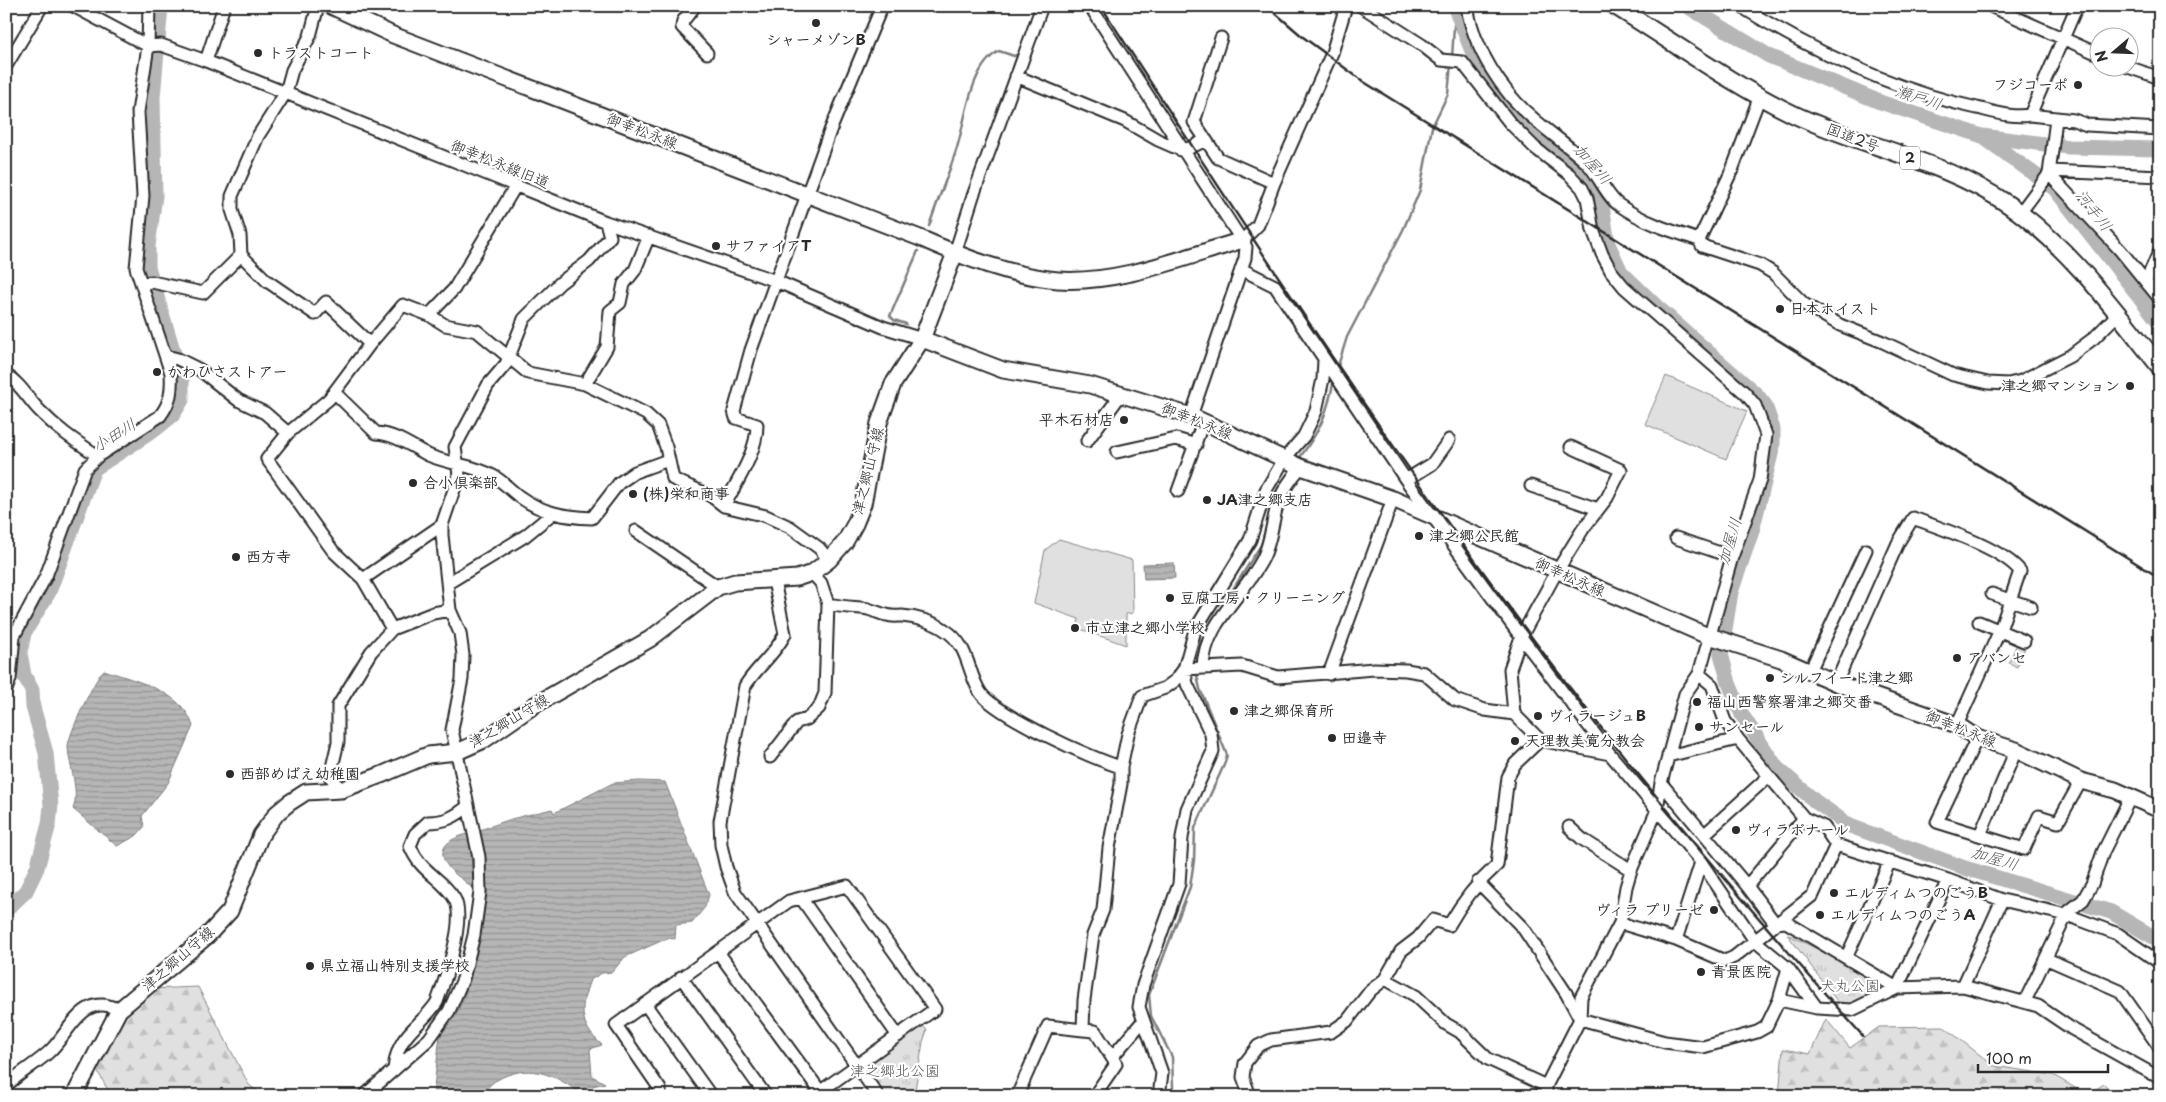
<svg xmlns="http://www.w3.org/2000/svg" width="2166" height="1102" font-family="'Playpen Sans','Klee One',sans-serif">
<defs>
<pattern id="forest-firs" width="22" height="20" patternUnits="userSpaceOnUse" patternTransform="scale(1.25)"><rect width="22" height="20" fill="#e0e0e0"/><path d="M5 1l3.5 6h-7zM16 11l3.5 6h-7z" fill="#c0c0c0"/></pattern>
<pattern id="park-tufts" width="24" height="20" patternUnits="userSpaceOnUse" patternTransform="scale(1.25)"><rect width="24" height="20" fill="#e0e0e0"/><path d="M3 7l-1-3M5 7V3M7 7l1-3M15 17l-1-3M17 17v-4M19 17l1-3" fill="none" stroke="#c0c0c0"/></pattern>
<pattern id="water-rules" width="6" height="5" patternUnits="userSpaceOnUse" patternTransform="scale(1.25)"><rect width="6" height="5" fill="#b6b6b6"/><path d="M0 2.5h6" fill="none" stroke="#949494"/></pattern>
</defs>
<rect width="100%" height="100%" fill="#fff"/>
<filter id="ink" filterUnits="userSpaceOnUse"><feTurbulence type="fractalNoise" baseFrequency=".02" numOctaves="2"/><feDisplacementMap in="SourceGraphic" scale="10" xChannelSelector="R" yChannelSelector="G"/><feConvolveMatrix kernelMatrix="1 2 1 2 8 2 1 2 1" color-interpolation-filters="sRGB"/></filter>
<g filter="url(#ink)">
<path fill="url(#forest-firs)" stroke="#868686" d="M198,987l51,98 15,11h-153l-14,-26 18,-49 35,-32z
M1826,1019l24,29 29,-21 64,-1 51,40 59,9 34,20 17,-11 9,8 -3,4h-331l4,-47 27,5z"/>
<path fill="url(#park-tufts)" stroke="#868686" d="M2018,641l8,4 -9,22 -8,-4z
M1787,934l99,49v6l-29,16h-17z
M922,1025l5,5 -4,12 -9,54h-29l-18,-25 2,-10z"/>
<path fill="#e0e0e0" stroke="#868686" d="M1666,376l81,35 -21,48 -81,-35z
M1059,539l73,21 1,53 -7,1v31l-49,-17 2,-9 -45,-16 11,-53z"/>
<path fill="url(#water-rules)" stroke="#7e7e7e" d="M1174,563l1,15 -31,1 -1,-15z
M104,670c31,11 78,20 89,56l-25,57 -26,33 2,11 -8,9 -19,10 -44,-37c7,-19 -4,-42 -5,-62 -1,-10 28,-71 36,-77z
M639,781l26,1 44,113 -4,12 -13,16 -16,2 -1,14 -7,-1 -43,19 -13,15 -10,1 -12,7c-10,27 -12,44 12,65l-12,4 2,27 13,7 -29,7c-25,-17 -49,-27 -79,-10 -7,3 -13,14 -21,16 -13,3 -30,0 -43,0l7,-61 15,-18 10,-22 17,-75 4,-29 -1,-31 -5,-30 31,-11 41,-10 2,4 59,-30z
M469,833l5,55c-7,-2 -9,-8 -15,-11 -10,-7 -23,-22 -12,-33 5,-6 15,-8 22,-11z"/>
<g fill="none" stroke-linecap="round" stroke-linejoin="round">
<path stroke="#7e7e7e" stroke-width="2.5" d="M1452,58l3,-47
M929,226c8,-24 18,-48 26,-72 11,-30 13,-86 44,-103l15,5 7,-3
M906,324l-12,-4 -4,-4 28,-65
M1337,369l10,-32 56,-107 17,-40 12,-63 16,-33 3,-30
M1298,460c23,-31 28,-43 36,-80
M1216,616l45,-71 7,-25
M1196,665c-1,-16 7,-29 16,-43
M1170,1096l3,-9 -1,-30 -21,-41 -2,-21 41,-108 4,-27 1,-32 29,-63 3,-10 -27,-66 -4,-18"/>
<path stroke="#b6b6b6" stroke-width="15" d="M1454,6l18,45 28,43 20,23 70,66 11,16 7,45 13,28 36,35 100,88 8,10 8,24v17l-21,85 -21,61 -10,62 8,29 13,32 35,53 39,34 34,24 115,42 146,44 49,29
M1687,6l82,50 111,46 102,34 86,11 92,2
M1983,137l72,52 105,134
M6,910l20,-19 11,-23 12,-44 2,-18 -5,-53 -13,-46 -1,-17 -8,-15 -4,-22 4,-20 25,-41 45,-123 62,-40 17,-14 9,-15v-20l-34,-113v-21l7,-50 -2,-99 8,-91"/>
<defs>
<path id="minor" d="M73,6l75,40 13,-1 45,16 400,161 170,59 107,46 39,12
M318,6l-8,30 -18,34 -6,22 -28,44 -26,60v14l8,25 1,20 26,26 48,33 11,-12 44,42
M695,6l-12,15 -1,6 25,26
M1090,6l156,241 -1,11 -54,158
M1361,6l61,39 19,15 21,2 48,61 25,25 34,26 13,14 5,10 6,32 9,24 9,17 13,16 121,106 10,12 11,30 -6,45 -28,77 -33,117 -14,20 -24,89 -4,27 -26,60 -5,17 -6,36 -39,74 -1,22 -34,67v10
M1467,6c6,41 35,87 67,113 17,15 36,28 53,44 11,11 20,34 32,42 24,17 52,26 80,35l3,6 58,19 13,8 31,31 36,21 43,17 70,33 35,8 20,1 13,-3 49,-25 24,-18 24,-24
M1740,6c74,46 152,84 237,102 17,4 35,10 53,7
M1990,6l108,48
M2077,6l-47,109 44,5 13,5 73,4
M1221,38l-27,84 24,36 56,25
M206,61l18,-55
M6,66l36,-60
M2128,67l32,11
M1016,76l109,45 33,19 25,11 23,-11
M2050,171l110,5
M2049,174l71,76 40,49
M2020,213l29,-39 7,-55
M1243,240l15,-15 16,-42 58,-130 14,-47
M1699,240l33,-70 28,-74
M955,253l18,-57 69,-190
M1241,269l34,17 131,194 115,157 89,117 91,108 54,79 33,27 29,40
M2146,281l14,-31
M142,283l10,-1 51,11 38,-38
M429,315l25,-26 61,-102
M166,356l12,3 22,11 38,30 27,13 23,20
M6,375c15,9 22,24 34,36 18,19 37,31 58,45
M585,384l22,-37 3,-36 10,-8 4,-19 11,-14 14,-34
M334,392l42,41c19,1 35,13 52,22 20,9 46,10 65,21 10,5 18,15 27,21 22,16 45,20 72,21l27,-35 16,-11 33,-12
M1087,441l35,-48
M1117,452l59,-13 20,6
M1406,480l26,-16 17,-24
M1531,486l67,23
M1178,491l25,-69
M724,506c12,-23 33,-53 33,-81l-21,-7 -2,-7 17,-61 79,-219 52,-125
M442,525l-79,54 -30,-28 -66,-92 21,-26 41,-34 41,-55 33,-39 26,10 16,10 32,6 51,42 57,11 61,30 12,11 8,22 7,32 38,17 13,10 42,10 24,11 29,21 10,12
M636,531l82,56
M1676,538l56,19
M812,573l9,10 7,21c14,3 20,3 33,4 9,0 18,6 26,7 5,2 10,1 15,1 14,1 32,6 43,14 24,15 22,41 35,62 14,22 114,68 141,75
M774,581l11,53c-9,19 -29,34 -40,52l-25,135 1,24 5,22 9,25 143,204
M448,583l77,-47 27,-22
M1992,594l39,13
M1979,622l45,19
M392,629l41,-16 17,-3
M1203,668c1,-45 41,-72 60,-110 8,-16 9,-35 14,-52 4,-13 15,-29 24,-39
M1184,669l58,-3 36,11 96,-8 32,1 18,3 31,27 30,10 29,4 26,26 -25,24 -7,13 -11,88c-20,18 -35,37 -48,60l-16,-5 -15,18 -17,13 -16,28 -15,12 -23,30 -16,11 -60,8 -13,6 -13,17 -2,14 7,19
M1810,671l56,-121
M1329,674l64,-175
M1699,674l13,11 13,36 13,18 66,79 20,9 12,18 112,35 54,20 65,15 51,19 42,29
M1836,683l62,-140 15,-25c29,11 89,30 107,53l-20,59 -43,95
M6,690l4,-11 4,-43 32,-60 39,-107 13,-13 62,-40c11,-14 12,-26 11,-43l-35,-105 7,-72 -5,-84 10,-66 1,-40
M1514,714l-4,-45 11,-32 36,-66 26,-42 24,-31 14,-28 -50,-23
M1977,738l-40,84 87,27 15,-33 19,6 23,-41
M1540,740l70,14
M1668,756l70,-17
M770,757l27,-35 10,-3 12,-11 6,-15 3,-89
M1661,783l86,103 28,37 11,-1 111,66 51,-108
M341,790l-11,-14 8,-34v-36l33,-54 21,-23 -29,-50
M1569,827l13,12 49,31
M1705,834l64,-58
M1980,835l36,-85
M1478,882l45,46 43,65 14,26 85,23 38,5 54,-15 9,-5 13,-27 9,-32
M1747,886l57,-68
M801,898l97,138
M1620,923l56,17 49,21 9,-4 79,-62 23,-50
M1676,940l25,-78
M718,952l102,139
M1847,956l43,-95
M2047,959l73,32 40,57
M681,977l85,119
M1385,979l31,17 30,28 14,8 28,27 58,27
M1963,986l39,-86
M1779,1000l38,8 35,2 45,-22 66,-2 75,20 34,23 88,49
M2025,1001l43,-89 15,-12 9,-16 11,-32 28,-56
M645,1004l66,92
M1113,1056l30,-35
M394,1070c3,-37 26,-42 43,-68 8,-22 30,-84 17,-104 -13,-21 -34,-26 -44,-52l5,-12 13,-12c17,0 27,-5 40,-16
M6,1086c14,-14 32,-23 45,-36 20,-20 33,-59 68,-40
M364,1096l65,-57 20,-28 14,-32 11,-44 6,-43 -1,-35 -27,-127 10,-51 1,-24 -3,-22 -10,-23 -8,-75v-10l17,-50 -4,-28 33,-62 18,-21 18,-45 36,-36 29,-22 21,-24 -4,-15
M660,1096v-7l-44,-64 173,-124 58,-15 88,123 -121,87
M1017,1096l31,-70 35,4
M1094,1096l22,-32 -21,-33 -12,-1 1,-30 9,-65 10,-25 6,-62 12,-64v-17l7,-33 14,-38 23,-8 11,-8 8,-11 11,-39 55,-90 16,-50 19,-32 19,-22 12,-25 7,-32 1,-19
M1159,1096l3,-23 -23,-66 4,-22 36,-101 3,-46 5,-29 26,-58 -2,-17 -24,-50 -3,-15"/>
<path id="major" d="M331,6l62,29 527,203c43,19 91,38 138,42 62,4 126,-23 185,-40
M922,339l81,31 87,15 101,31 110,51 92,32 310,135 78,25 55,24 121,42 20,13 39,12 65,31 34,9 45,20
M74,1096l45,-86 88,-74 23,-25 31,-76 16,-22 12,-10 17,-11 35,-2 40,-15 47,-20 29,-3 27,-12 49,-34 117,-67 68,-52 17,-5 62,-4 15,-5 17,-13 16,-18 10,-18 8,-20 16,-81 14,-39 29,-45 33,-86"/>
<path id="highway" d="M1615,6c58,36 118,79 178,108 70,33 151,46 216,91 61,43 105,104 151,162"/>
</defs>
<use href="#minor" stroke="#2b2b2b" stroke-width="15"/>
<use href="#major" stroke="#2b2b2b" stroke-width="19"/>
<use href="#highway" stroke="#2b2b2b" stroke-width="20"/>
<use href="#minor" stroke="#fff" stroke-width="11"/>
<use href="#major" stroke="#fff" stroke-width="15"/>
<use href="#highway" stroke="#fff" stroke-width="16"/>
<path stroke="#2b2b2b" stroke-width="2.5" d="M1101,6c135,208 269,415 417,613 107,145 224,283 345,417
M1267,6l36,31 61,45 796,496"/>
</g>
</g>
<g fill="#2b2b2b" stroke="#fff" stroke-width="2">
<circle cx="816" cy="23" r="5"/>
<circle cx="258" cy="53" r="5"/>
<circle cx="2078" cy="85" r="5"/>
<circle cx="716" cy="246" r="5"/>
<circle cx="1780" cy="309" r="5"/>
<circle cx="157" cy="372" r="5"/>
<circle cx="2130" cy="386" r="5"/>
<circle cx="1124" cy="420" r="5"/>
<circle cx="413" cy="483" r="5"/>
<circle cx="633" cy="494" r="5"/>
<circle cx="1207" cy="500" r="5"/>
<circle cx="1419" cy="536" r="5"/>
<circle cx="236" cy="557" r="5"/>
<circle cx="1170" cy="598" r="5"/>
<circle cx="1075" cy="628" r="5"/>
<circle cx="1957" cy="658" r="5"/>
<circle cx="1770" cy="678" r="5"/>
<circle cx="1697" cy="702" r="5"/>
<circle cx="1234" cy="711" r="5"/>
<circle cx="1538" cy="716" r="5"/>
<circle cx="1699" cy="727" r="5"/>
<circle cx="1332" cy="738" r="5"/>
<circle cx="1515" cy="741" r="5"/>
<circle cx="230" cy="774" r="5"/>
<circle cx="1736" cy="830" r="5"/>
<circle cx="1834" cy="893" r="5"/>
<circle cx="1714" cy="910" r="5"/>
<circle cx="1820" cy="915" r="5"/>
<circle cx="310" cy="966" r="5"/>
<circle cx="1701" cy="972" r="5"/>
</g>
<g text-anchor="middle" stroke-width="4.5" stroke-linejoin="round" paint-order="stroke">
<rect fill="#fff" stroke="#6b6b6b" stroke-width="1" x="1900" y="146.5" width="20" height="23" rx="4"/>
<g font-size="14" font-weight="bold" fill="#2b2b2b">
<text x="1910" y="163">2</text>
</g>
<g font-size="15" font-weight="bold" fill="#2b2b2b" stroke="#fff" text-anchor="start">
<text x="816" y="45" text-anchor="middle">シャーメゾンB</text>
<text x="268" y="58">トラストコート</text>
<text x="2068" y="90" text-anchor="end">フジコーポ</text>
<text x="726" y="251">サファイアT</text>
<text x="1790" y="314">日本ホイスト</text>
<text x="167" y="377">かわひさストアー</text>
<text x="2120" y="391" text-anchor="end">津之郷マンション</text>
<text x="1114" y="425" text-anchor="end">平木石材店</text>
<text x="423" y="488">合小倶楽部</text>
<text x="643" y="499">(株)栄和商事</text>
<text x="1217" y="505">JA津之郷支店</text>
<text x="1429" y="541">津之郷公民館</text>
<text x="246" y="562">西方寺</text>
<text x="1180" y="603">豆腐工房・クリーニング</text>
<text x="1085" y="633">市立津之郷小学校</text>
<text x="1967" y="663">アバンセ</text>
<text x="1780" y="683">シルフイード津之郷</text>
<text x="1707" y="707">福山西警察署津之郷交番</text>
<text x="1244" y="716">津之郷保育所</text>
<text x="1548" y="721">ヴィラージュB</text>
<text x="1709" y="732">サンセール</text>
<text x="1342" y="743">田邉寺</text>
<text x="1525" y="746">天理教美寛分教会</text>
<text x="240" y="779">西部めばえ幼稚園</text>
<text x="1746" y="835">ヴィラボナール</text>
<text x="1844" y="898">エルディムつのごうB</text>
<text x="1704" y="915" text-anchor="end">ヴィラ プリーゼ</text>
<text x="1830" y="920">エルディムつのごうA</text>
<text x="320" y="971">県立福山特別支援学校</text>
<text x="1711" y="977">青景医院</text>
</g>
<g font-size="15" fill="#2b2b2b" stroke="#fff">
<text transform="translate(642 131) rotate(21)" y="5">御幸松永線</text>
<text transform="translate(1853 138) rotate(21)" y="5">国道2号</text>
<text transform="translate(500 164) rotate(22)" y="5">御幸松永線旧道</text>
<text transform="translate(1197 421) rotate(22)" y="5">御幸松永線</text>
<text transform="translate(868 471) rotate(-76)" y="5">津之郷山守線</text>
<text transform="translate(1570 577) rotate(24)" y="5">御幸松永線</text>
<text transform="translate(509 721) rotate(-31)" y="5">津之郷山守線</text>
<text transform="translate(1961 729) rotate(22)" y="5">御幸松永線</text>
<text transform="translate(178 959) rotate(-41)" y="5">津之郷山守線</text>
</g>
<g font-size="15" fill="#585858" stroke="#fff">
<text x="1850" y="991">犬丸公園</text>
<text x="895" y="1076">津之郷北公園</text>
</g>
<g font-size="16" font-style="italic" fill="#5c5c5c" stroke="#fff">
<text transform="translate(1919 97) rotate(18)" y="6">瀬戸川</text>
<text transform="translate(1593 164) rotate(49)" y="6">加屋川</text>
<text transform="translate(2094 210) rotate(52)" y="6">河手川</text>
<text transform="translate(114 435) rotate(-32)" y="6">小田川</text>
<text transform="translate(1729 541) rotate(-73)" y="6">加屋川</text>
<text transform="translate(1995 858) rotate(17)" y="6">加屋川</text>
</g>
</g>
<rect width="2166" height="1102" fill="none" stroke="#fff" stroke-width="25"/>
<rect x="12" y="12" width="2141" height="1077" fill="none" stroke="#2b2b2b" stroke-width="2" filter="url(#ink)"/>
<g transform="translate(2114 52) rotate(251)"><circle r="24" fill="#ffffff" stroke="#aaaaaa"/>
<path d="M0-4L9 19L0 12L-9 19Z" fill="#2b2b2b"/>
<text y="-8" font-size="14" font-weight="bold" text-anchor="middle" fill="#2b2b2b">N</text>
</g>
<path d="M1978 1064v8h130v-8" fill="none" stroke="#2b2b2b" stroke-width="2.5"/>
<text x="1986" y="1064" font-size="15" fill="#2b2b2b" stroke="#ffffff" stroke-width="4" paint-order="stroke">100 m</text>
</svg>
